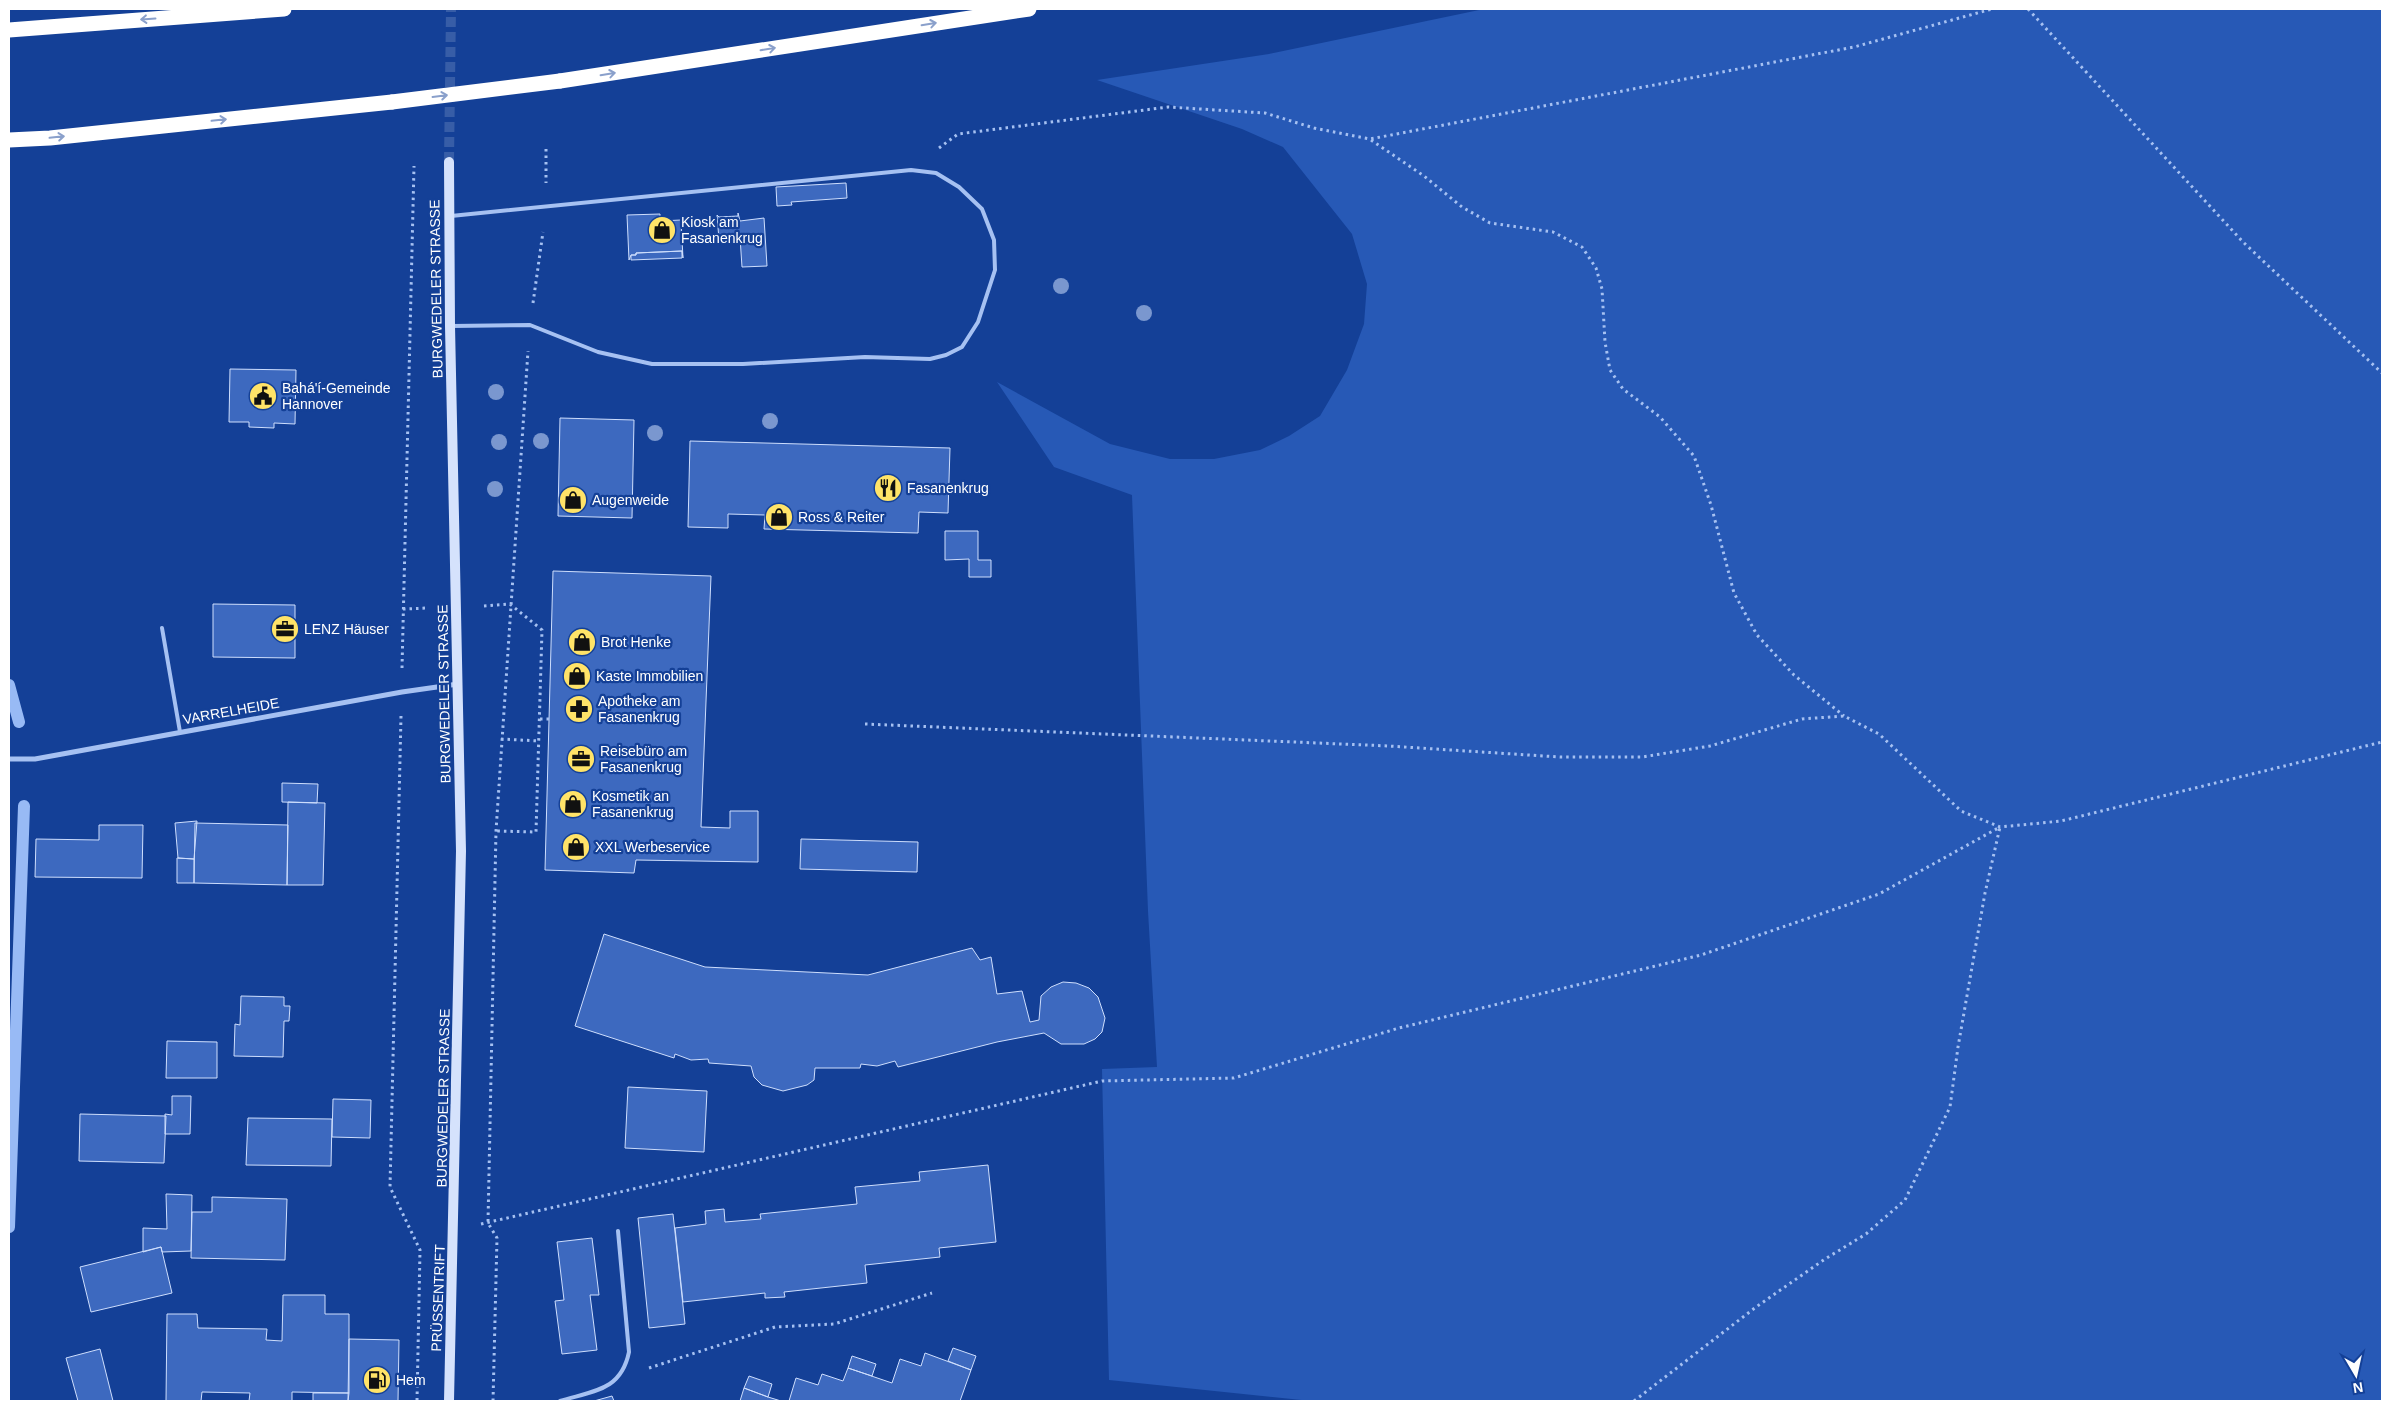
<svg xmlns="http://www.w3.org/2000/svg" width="2391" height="1410" font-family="Helvetica,sans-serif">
<rect width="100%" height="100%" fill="#144097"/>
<path fill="#2759b6" d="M1484,9h898v1392h-1071l-202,-21 -7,-311 55,-2 -9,-156 -16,-416 -78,-28 -57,-85 113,62 60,15h44l46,-9 29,-14 31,-20 27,-46 17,-46 3,-40 -15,-50 -69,-87 -41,-18 -145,-49 172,-26z"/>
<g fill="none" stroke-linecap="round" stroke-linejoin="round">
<path stroke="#98baf5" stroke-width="12" d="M9,685l10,37
M9,1227l15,-421"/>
</g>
<path fill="#3d69bf" stroke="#cedefd" d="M846,183l1,15 -56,4 1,3 -15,1 -1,-19z
M738,213l2,8 24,-3 3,48 -25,1 -2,-30 -21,3 -2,-25 2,2 19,-1z
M660,214v7l21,-1 2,38 -1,-7 -46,2v2h-5l-2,5 -2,-45z
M682,251v7l-51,2v-5h5v-2z
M230,369l66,1 -1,54 -21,-1v5l-25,-1v-5h-20z
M560,418l74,2 -2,98 -74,-2z
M690,441l260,7 -2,65 -29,-1 -1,21 -154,-4 1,-14 -37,-1v14l-40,-1z
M945,531h33v29h13v17h-22v-18l-24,1z
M553,571l158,5 -10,251 29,1v-17h28v51l-122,-2 -2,13 -89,-3z
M213,604l82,1v53l-82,-1z
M282,783l36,1 -1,19 -35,-1z
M288,802l37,1 -2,82h-36z
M197,821l-3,38 -16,-1 -3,-35z
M195,823l93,2 -1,60 -93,-2z
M99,825h44l-1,53 -107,-1 1,-38 63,1z
M801,839l117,3 -1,30 -117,-3z
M177,858l17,1v24h-17z
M604,934l101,33 163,8 104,-27 8,12 11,-3 6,37 25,-3 8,31 9,-2 2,-24 10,-9 12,-5 13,1 13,5 9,9 7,21 -3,14 -7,7 -11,5h-23l-17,-11 -47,9 -99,25 -3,-6 -18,5 -16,-2 -1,4h-45l-1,12 -7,5 -24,6 -21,-6 -8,-8 -3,-11 -42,-3 -1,-4 -17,1 -16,-6 -1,4 -99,-32z
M241,996l43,1v9h6l-1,15h-5l-1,36 -49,-1 1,-32 5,1z
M167,1041l50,1v36h-51z
M628,1087l79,4 -3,61 -79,-4z
M172,1096h19l-1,38h-25v-20l7,1z
M333,1099l38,1 -1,38 -38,-1z
M80,1114l86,2 -2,47 -85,-2z
M248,1118l84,1 -1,47 -85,-1z
M988,1165l8,77 -57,6 1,9 -75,8 2,18 -83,9 1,5 -20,1v-5l-82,9 -8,-74 31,-4 -1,-13 19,-2 1,13 36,-3 -1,-5 97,-10 -2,-17 65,-6 -1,-9z
M166,1194l26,1 -1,56 -29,1 -1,-5 -18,5v-24l24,1z
M212,1197l75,2 -2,61 -94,-2 1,-46h20z
M673,1214l12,110 -36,4 -11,-110z
M592,1238l7,57h-9l7,55 -35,4 -7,-53 9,-1 -7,-58z
M161,1247l11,46 -81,19 -11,-45z
M283,1295h42v19h24v79l-57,-1v9h-43l1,-8 -48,-1 -1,9h-35l1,-87h30l1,14 69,1 -1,11 16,1z
M349,1339l50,1 -1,61h-50z
M953,1348l23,8 -5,14 -23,-9z
M100,1349l13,52h-35l-12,-43z
M925,1353l46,17 -11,31h-171l7,-23 22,7 4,-11 21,7 5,-13 44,15 8,-24 21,7z
M852,1356l24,8 -4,12 -24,-8z
M749,1376l23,8 -4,13 -24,-9z
M744,1388l24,9 13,4h-41z
M313,1393h36l-1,8h-35z
M612,1396l2,5h-20z"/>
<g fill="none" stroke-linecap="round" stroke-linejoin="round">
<path stroke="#375da7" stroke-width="10" stroke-dasharray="10 5" stroke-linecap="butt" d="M449,162l2,-153"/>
<path stroke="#a6c1f2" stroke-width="3" stroke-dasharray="2.5 4" stroke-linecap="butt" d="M2028,9l215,233 139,131
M1371,140l53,36 38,31 28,16 63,9 29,15 14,21 6,21 3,53 5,28 13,19 37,28 34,39 17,49 23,88 23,42 37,40 50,41
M939,148l19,-14 210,-27 97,6 49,15 56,11 484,-92 138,-38
M546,149v34
M533,303l10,-71
M484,606l26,-2 32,26 -6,202 -40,-1
M403,609l25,-1
M402,668l12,-502
M401,716l-11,471 30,63 -3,151
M540,719h9
M865,724l524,22 171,11h82l68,-11 92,-27 42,-3 35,18 82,77 39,16 61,-6 321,-79
M501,739l38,2
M481,1224l621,-143 132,-3 165,-50 302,-73 178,-61 121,-67
M649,1368l126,-41 59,-3 98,-31
M493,1401l4,-163 -9,-15 8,-392 32,-480
M1634,1401l122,-94 69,-48 41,-25 39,-34 45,-93 8,-60 27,-154 15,-66"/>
<path stroke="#a6c1f2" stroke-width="4" d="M451,216l460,-46 25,3 23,14 23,22 12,31 1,30 -17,52 -16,25 -16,8 -16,4 -65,-2 -122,7h-91l-54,-12 -68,-27 -78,1
M162,628l18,104
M560,1401c33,-10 61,-10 69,-49l-11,-121"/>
<path stroke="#a6c1f2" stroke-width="5" d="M9,759h26l367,-67 56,-8"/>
<path stroke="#d5e2fc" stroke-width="10" d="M449,1401l12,-550 -11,-525 -1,-164"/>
<path stroke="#fff" stroke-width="15" d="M9,30l275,-21
M560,81l469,-72
M9,140l41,-2 342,-36"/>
<path stroke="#fff" stroke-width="15" d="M392,102l168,-21"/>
</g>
<g fill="#7a97cf">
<circle cx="1061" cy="286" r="8"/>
<circle cx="1144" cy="313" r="8"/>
<circle cx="496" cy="392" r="8"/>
<circle cx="770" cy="421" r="8"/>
<circle cx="655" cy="433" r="8"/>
<circle cx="541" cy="441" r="8"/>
<circle cx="499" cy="442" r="8"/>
<circle cx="495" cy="489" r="8"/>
</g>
<defs><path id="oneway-shaft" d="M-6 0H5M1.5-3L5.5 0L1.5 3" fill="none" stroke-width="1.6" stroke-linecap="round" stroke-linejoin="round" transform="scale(1.25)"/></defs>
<g stroke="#8aa0cb">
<use href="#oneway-shaft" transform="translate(148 19) rotate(176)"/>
<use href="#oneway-shaft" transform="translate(929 24) rotate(-9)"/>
<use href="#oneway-shaft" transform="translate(768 49) rotate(-9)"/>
<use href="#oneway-shaft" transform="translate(608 74) rotate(-9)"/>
<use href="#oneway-shaft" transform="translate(440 96) rotate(-7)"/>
<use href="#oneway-shaft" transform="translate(219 120) rotate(-6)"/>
<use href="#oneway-shaft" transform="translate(57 137) rotate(-6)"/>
</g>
<defs>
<symbol id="shop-disc" viewBox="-11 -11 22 22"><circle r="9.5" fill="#ffe368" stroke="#144097"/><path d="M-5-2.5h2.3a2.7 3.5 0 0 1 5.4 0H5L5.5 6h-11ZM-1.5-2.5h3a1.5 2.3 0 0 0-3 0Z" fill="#111"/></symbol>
<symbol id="civic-disc" viewBox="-11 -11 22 22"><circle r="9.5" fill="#ffe368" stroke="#144097"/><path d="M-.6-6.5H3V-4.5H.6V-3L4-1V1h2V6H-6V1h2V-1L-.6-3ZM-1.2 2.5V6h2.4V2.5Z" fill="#111"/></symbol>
<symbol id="restaurant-disc" viewBox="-11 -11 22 22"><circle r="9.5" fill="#ffe368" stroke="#144097"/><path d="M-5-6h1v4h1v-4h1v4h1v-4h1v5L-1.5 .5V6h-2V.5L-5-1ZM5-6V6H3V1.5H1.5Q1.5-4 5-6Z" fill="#111"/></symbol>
<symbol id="office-disc" viewBox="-11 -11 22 22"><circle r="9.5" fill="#ffe368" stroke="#144097"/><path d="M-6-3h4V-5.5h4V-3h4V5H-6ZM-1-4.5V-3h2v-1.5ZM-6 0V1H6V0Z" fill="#111"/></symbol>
<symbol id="pharmacy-disc" viewBox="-11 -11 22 22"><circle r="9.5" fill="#ffe368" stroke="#144097"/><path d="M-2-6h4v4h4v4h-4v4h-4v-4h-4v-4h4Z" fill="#111"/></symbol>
<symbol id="fuel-disc" viewBox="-11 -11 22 22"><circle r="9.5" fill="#ffe368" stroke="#144097"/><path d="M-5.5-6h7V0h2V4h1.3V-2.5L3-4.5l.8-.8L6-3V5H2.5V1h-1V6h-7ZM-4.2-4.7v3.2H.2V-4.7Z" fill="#111"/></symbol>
</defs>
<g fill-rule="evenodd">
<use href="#shop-disc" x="646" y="214" width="32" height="32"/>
<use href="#civic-disc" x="247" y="380" width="32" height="32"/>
<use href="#restaurant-disc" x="872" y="472" width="32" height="32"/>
<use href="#shop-disc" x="557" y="484" width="32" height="32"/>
<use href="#shop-disc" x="763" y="501" width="32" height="32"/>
<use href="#office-disc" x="269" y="613" width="32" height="32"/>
<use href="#shop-disc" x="566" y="626" width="32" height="32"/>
<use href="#shop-disc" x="561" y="660" width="32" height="32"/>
<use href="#pharmacy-disc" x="563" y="693" width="32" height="32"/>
<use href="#office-disc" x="565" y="743" width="32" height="32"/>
<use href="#shop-disc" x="557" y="788" width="32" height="32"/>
<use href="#shop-disc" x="560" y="831" width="32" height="32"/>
<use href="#fuel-disc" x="361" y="1364" width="32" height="32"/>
</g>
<g text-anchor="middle" stroke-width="4.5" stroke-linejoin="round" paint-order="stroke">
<g font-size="14" fill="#fff" stroke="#144097" text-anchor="start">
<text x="681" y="227">Kiosk am<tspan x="681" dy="16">Fasanenkrug</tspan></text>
<text x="282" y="393">Bahá'í-Gemeinde<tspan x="282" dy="16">Hannover</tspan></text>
<text x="907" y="493">Fasanenkrug</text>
<text x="592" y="505">Augenweide</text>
<text x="798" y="522">Ross &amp; Reiter</text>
<text x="304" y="634">LENZ Häuser</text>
<text x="601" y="647">Brot Henke</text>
<text x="596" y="681">Kaste Immobilien</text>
<text x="598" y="706">Apotheke am<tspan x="598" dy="16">Fasanenkrug</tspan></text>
<text x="600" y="756">Reisebüro am<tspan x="600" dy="16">Fasanenkrug</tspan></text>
<text x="592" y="801">Kosmetik an<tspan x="592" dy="16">Fasanenkrug</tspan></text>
<text x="595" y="852">XXL Werbeservice</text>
<text x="396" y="1385">Hem</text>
</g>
<g font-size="14" fill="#fff" stroke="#144097">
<text transform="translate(436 289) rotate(-91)" y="5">BURGWEDELER STRASSE</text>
<text transform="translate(444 694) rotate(-91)" y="5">BURGWEDELER STRASSE</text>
<text transform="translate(231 711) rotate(-10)" y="5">VARRELHEIDE</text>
<text transform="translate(443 1098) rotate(-89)" y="5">BURGWEDELER STRASSE</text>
<text transform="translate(438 1298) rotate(-88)" y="5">PRÜSSENTRIFT</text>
</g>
</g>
<rect width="2391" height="1410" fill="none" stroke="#ffffff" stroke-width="20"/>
<g transform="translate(2356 1375) rotate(171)" stroke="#144097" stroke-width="4" paint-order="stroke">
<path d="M0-4L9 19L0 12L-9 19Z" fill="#ffffff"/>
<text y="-8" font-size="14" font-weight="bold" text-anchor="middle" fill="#ffffff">N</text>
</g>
</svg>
